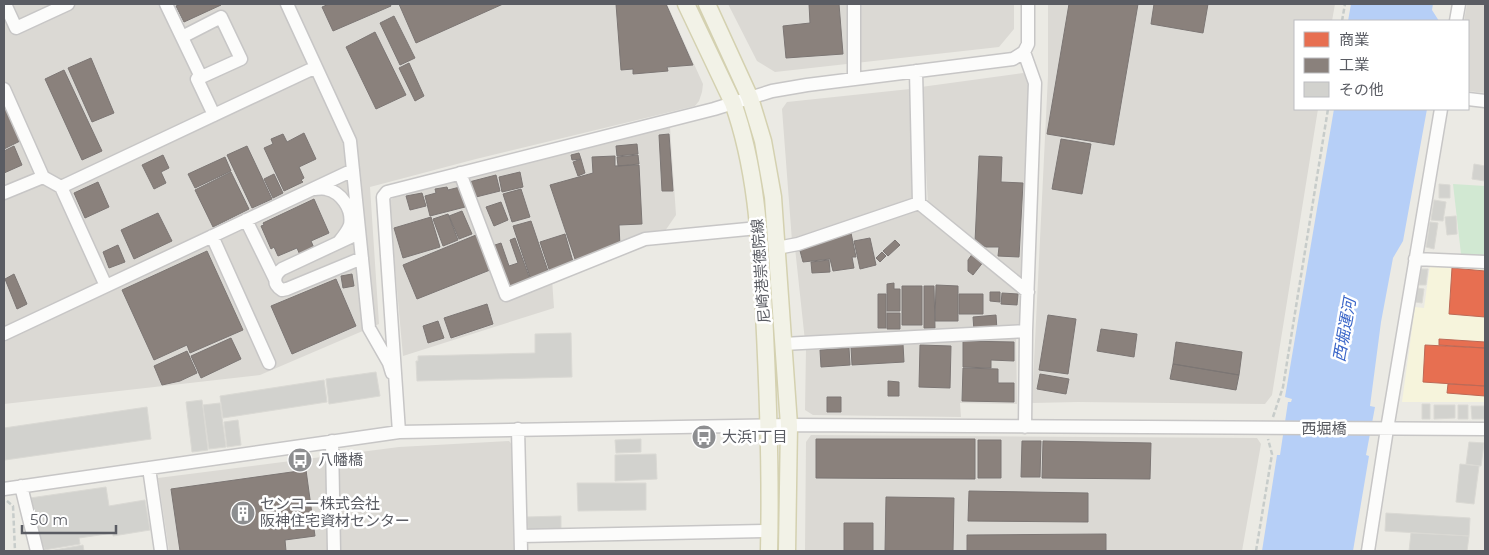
<svg xmlns="http://www.w3.org/2000/svg" width="1489" height="555" font-family="Montserrat,'Noto Sans JP',sans-serif">
<rect width="100%" height="100%" fill="#ebeae4"/>
<path fill="#f6f4dc" d="M1430,265l55,3v134h-83l13,-95 9,1z"/>
<path fill="#dbd9d4" d="M4,4h663l36,80 -1,8 -3,9 -4,5 -219,53 -106,28 9,137 -119,51 -256,29z
M728,4h286v25l-15,18 -224,25 -18,-11z
M1048,4h287l-3,17h-37v88h23l-46,286 -7,9 -187,-2 -46,1 16,-327z
M1467,4h18v89l-17,-2v-70h-4z
M1023,73l7,4 -10,250 -215,14 -10,-93 133,-44 -7,-117z
M910,89l7,109 -125,43 -10,-132 5,-7z
M670,127l6,88 -11,16 -157,60 -42,-112z
M458,180l45,121 49,-22 2,29 -151,48 -14,-155 7,-5z
M1016,334l1,70 -57,-1 1,14 -148,-2 -8,-5 1,-61z
M811,435l446,3 4,6 -19,107h-437l1,-109z
M509,441l5,6 3,104h-348l-11,-73 241,-31z"/>
<path fill="#d1e8d2" d="M1453,184l32,2v69l-24,-1z"/>
<path fill="#b6cff7" d="M1351,4h82l-1,6 7,11h-91z
M1334,109h93l-24,132 -10,17 -12,64 -11,84 5,1 -9,48 3,1 -16,95h-91l15,-96h3l8,-53h3l1,-3 -7,-2z"/>
<path fill="#e76f51" stroke="#bd6956" d="M1452,268l33,3v46l-36,-3z
M1439,339l46,3v6l-46,-3z
M1425,345l60,3v38l-62,-4z
M1448,384l37,2v10l-38,-3z"/>
<path fill="#8a817c" stroke="#7c7674" d="M181,4h39l1,1 -37,17 -8,-16z
M329,4h61l1,2 -58,25 -11,-24z
M399,4h104l-87,39z
M616,4h50l27,61 -26,2 1,4 -35,3v-5l-12,1z
M809,4h30l4,50 -57,4 -3,-32 27,-3z
M1069,4h69l-24,141 -67,-11z
M1154,4h54l-5,29 -52,-9z
M394,16l21,42 -15,7 -20,-42z
M375,32l31,63 -30,14 -30,-62z
M91,58l23,55 -22,9 -24,-54z
M409,63l15,33 -9,5 -16,-33z
M64,70l38,81 -20,9 -37,-81z
M4,106l16,35 -16,8z
M304,133l12,26 -17,8 5,11 -3,2 2,2 -19,9 -20,-43 9,-4 -2,-5 12,-5 4,8z
M669,134l4,57h-11l-3,-56z
M1061,139l30,5 -9,50 -30,-5z
M637,144l1,10 -21,2 -1,-10z
M14,146l8,19 -18,8v-22z
M247,146l25,53 -20,9 -25,-53z
M579,153l2,6 -9,1 -1,-5z
M163,155l6,13 -8,4 5,11 -12,6 -12,-24z
M638,155l1,9 -21,2 -1,-9z
M615,156v10l24,-1 3,59 -23,1 1,21 -44,16 -26,-77 43,-12 -1,-16z
M979,156l23,1 -1,25 22,1 -4,74 -21,-1 1,-9h-13l-11,-5z
M225,157l6,14 -36,17 -7,-14z
M581,159l4,14 -7,3 -5,-14z
M231,172l18,37 -36,18 -18,-37z
M520,172l3,15 -21,5 -3,-15z
M274,174l9,19 -10,5 -9,-19z
M496,175l4,16 -28,7 -3,-16z
M98,182l11,25 -24,11 -11,-25z
M447,187l1,3 12,-3 5,20 -35,9 -5,-20 11,-3 -1,-4z
M521,189l9,28 -18,5 -9,-28z
M422,193l4,13 -16,4 -4,-14z
M314,199l15,34 -18,8 3,7 -14,7 -3,-7 -19,8 -4,-9 -3,2 -10,-23 3,-1 -1,-2z
M501,202l7,18 -14,6 -8,-19z
M462,211l10,23 -13,5 -10,-23z
M158,213l14,28 -38,18 -13,-29z
M448,214l10,26 -15,6 -10,-27z
M431,217l9,30 -37,11 -9,-30z
M531,221l18,53 -18,6 -18,-54z
M851,233l5,24h-4l2,11 -21,3 -3,-12 -27,3 -4,-15z
M565,234l9,31 -24,7 -10,-30z
M476,235l14,35 -73,29 -14,-34z
M515,238l16,44 -23,8 -16,-44 9,-3 8,23 9,-3 -8,-23z
M870,238l6,27 -16,4 -6,-28z
M895,240l5,5 -12,11 -5,-5z
M118,245l7,17 -16,6 -6,-16z
M207,251l36,79 -53,23 -3,-8 -33,15 -32,-70z
M882,252l4,4 -6,6 -4,-4z
M973,253l11,8 -11,14 -5,-4v-11z
M829,260l1,12 -18,1 -1,-11z
M14,274l13,30 -10,5 -12,-30z
M352,274l2,12 -11,2 -2,-12z
M336,279l20,47 -64,28 -21,-48z
M894,283v6h6v22h-13v-27z
M936,285l22,1v35h-23z
M902,286h20v39h-20z
M924,286h10l1,42h-11z
M990,292h10v10l-10,-1z
M1002,293l16,1 -1,11 -16,-1z
M878,294h8v34h-8z
M959,294h24v20h-24z
M487,304l6,20 -42,14 -7,-20z
M887,313h13v16h-13z
M996,315l1,15 -23,1 -1,-14z
M1048,315l28,4 -8,55 -29,-4z
M438,321l6,17 -16,5 -5,-17z
M1101,329l36,5 -3,23 -37,-6z
M231,338l10,21 -40,19 -10,-22z
M963,341l51,1v19l-23,-1v8l-28,-1z
M1176,342l66,10 -3,23 -66,-11z
M903,344l1,18 -52,3 -1,-18z
M920,345l31,1 -1,42 -31,-1z
M849,348l1,17 -29,2 -1,-17z
M187,351l10,22 -17,8 -18,4 -8,-19z
M1173,364l66,11 -3,15 -66,-11z
M963,368l35,1v14h16v19l-52,-1z
M1040,374l29,5 -3,15 -29,-5z
M888,381l11,1v14h-11z
M827,397h14v15h-14z
M816,439h159v40l-159,-1z
M978,440h23v38h-23z
M1022,441h19l-1,36h-19z
M1043,441l108,2 -1,36 -108,-1z
M306,470l9,66 -30,4 1,11h-106l-9,-62z
M969,491l119,2v29l-120,-1z
M886,497l68,1 -1,53h-68z
M844,523h29v28h-29z
M1106,534v17h-139v-16z"/>
<path fill="#d2d2ce" stroke="#dad9d4" d="M1474,164l11,2v15l-13,-2z
M1439,184l11,1v13h-11z
M1434,200l12,2 -3,19 -12,-1z
M1456,216l1,18 -10,1 -2,-18z
M1430,222l8,1 -4,26 -8,-2z
M1421,269h7l-2,16h-7z
M1417,288l7,1 -2,14 -7,-1z
M571,333l1,44 -155,4 -1,-20h2v-5l117,-3v-19z
M376,372l4,24 -51,8 -3,-25z
M324,380l3,22 -104,16 -3,-22z
M202,400l6,50 -16,2 -6,-50z
M220,403l6,44 -17,2 -6,-44z
M1422,404h8v15h-8z
M1434,405h21v13l-21,1z
M1458,405h10v14h-10z
M1471,406h14v13h-13z
M147,407l4,32 -146,21 -1,-32z
M238,420l3,25 -14,2 -3,-25z
M641,439v13l-25,1 -1,-13z
M1469,442l15,1 -3,23 -15,-2z
M656,454l1,25 -42,2v-26z
M1460,464l19,2 -5,38 -18,-2z
M577,483h69v27l-68,1z
M106,487l3,19 36,-6 5,30 -37,6v-3l-34,5 1,6 -36,6v-3h-3l-3,-23h-4l-4,-26z
M1386,513l84,5 -1,18 -84,-5z
M561,516v13l-33,1 -1,-13z
M1411,533l58,3 -2,15h-58z
M83,545l1,6h-35z"/>
<g fill="none" stroke-linecap="round" stroke-linejoin="round">
<defs>
<path id="minor" d="M5,4l11,24 52,-24
M166,4l35,73
M287,4l63,137 19,187 20,35 3,10
M1456,21l3,-17
M182,37l39,-20 20,42 -44,20 17,36
M1024,52l11,31 -9,248 -1,96
M916,71l3,132 109,89
M854,79v-75
M4,89l39,88 18,10 45,99
M1468,99l17,2
M460,173l46,122 139,-56 113,-11
M61,187l255,-120
M314,189c3,0 8,-1 12,0 15,3 27,20 24,36 -2,6 -7,12 -11,17
M4,193l39,-16
M246,220l29,59
M359,233l-77,36c-8,6 -10,15 0,21l5,-1 75,-31
M212,236l57,127
M777,248l21,-4 121,-41
M1415,259l70,3
M4,334l349,-164
M783,344l243,-13
M518,429l3,122
M399,432l-16,-235 4,-5 327,-83 58,-18 35,-6 206,-26 11,-7 4,-8v-40
M332,441l2,110
M149,468l12,83
M21,486l16,65
M4,489l395,-57 390,-7 696,4
M521,536l249,-5
M1368,551l19,-122 54,-320"/>
<path id="major" d="M686,4l47,99c24,67 27,139 31,210 4,79 7,159 5,238
M707,4l43,94 13,43 10,56 16,228 -2,126"/>
</defs>
<use href="#minor" stroke="#c7c6c6" stroke-width="15"/>
<use href="#major" stroke="#d4d1b0" stroke-width="19"/>
<path stroke="#c7ccca" stroke-width="2.5" stroke-dasharray="5 2.5" stroke-linecap="butt" d="M1342,21l3,-17
M1273,417l10,-30 45,-278
M7,501l6,5 2,45
M1256,551l16,-97 -4,-15"/>
<use href="#minor" stroke="#fcfcfb" stroke-width="12"/>
<use href="#major" stroke="#f2f2e7" stroke-width="16"/>
</g>
<defs>
<symbol id="bus-disc" viewBox="-11 -11 22 22"><circle r="9.5" fill="#8d8e90" stroke="#fff"/><path d="M-5-6H5V4H4V6H2V4H-2V6H-4V4H-5ZM-3.5-4V0h7V-4ZM-3.5 1.2v1.5H-2V1.2ZM2 1.2v1.5H3.5V1.2Z" fill="#fff"/></symbol>
<symbol id="building-disc" viewBox="-11 -11 22 22"><circle r="9.5" fill="#8d8e90" stroke="#fff"/><path d="M-4-6H4V6H1V3H-1V6H-4ZM-2.5-4.3h1.7v1.8h-1.7ZM.8-4.3h1.7v1.8H.8ZM-2.5-1h1.7V.8h-1.7ZM.8-1h1.7V.8H.8Z" fill="#fff"/></symbol>
</defs>
<g fill-rule="evenodd">
<use href="#bus-disc" x="690" y="423" width="28" height="28"/>
<use href="#bus-disc" x="286" y="446" width="28" height="28"/>
<use href="#building-disc" x="229" y="499" width="28" height="28"/>
</g>
<g text-anchor="middle" stroke-width="5" stroke-linejoin="round" paint-order="stroke">
<g font-size="15" fill="#5a5c63" stroke="#fff">
<text transform="translate(761 271) rotate(-94)" y="5">尼崎港崇徳院線</text>
<text x="1324" y="434">西堀橋</text>
</g>
<g font-size="15" fill="#5a5c63" stroke="#fff" text-anchor="start">
<text x="722" y="442">大浜1丁目</text>
<text x="318" y="465">八幡橋</text>
<text x="260" y="509">センコー株式会社<tspan x="260" dy="17">阪神住宅資材センター</tspan></text>
</g>
<g font-size="16" font-style="italic" fill="#3c67c9" stroke="#fff">
<text transform="translate(1344 330) rotate(-80)" y="6">西堀運河</text>
</g>
</g>
<rect width="1489" height="555" fill="none" stroke="#5a5c63" stroke-width="10"/>
<rect x="1294" y="20" width="175" height="90" fill="#ffffff" stroke="#bdbec1"/>
<rect x="1304" y="32" width="25" height="15" fill="#e76f51" stroke="#bdbec1"/>
<text x="1339" y="45" font-size="15" fill="#5a5c63">商業</text>
<rect x="1304" y="58" width="25" height="15" fill="#8a817c" stroke="#bdbec1"/>
<text x="1339" y="70" font-size="15" fill="#5a5c63">工業</text>
<rect x="1304" y="82" width="25" height="15" fill="#d2d2ce" stroke="#bdbec1"/>
<text x="1339" y="95" font-size="15" fill="#5a5c63">その他</text>
<path d="M22 525v8h94v-8" fill="none" stroke="#5a5c63" stroke-width="2.5"/>
<text x="30" y="525" font-size="15" fill="#5a5c63" stroke="#ffffff" stroke-width="4" paint-order="stroke">50 m</text>
</svg>
